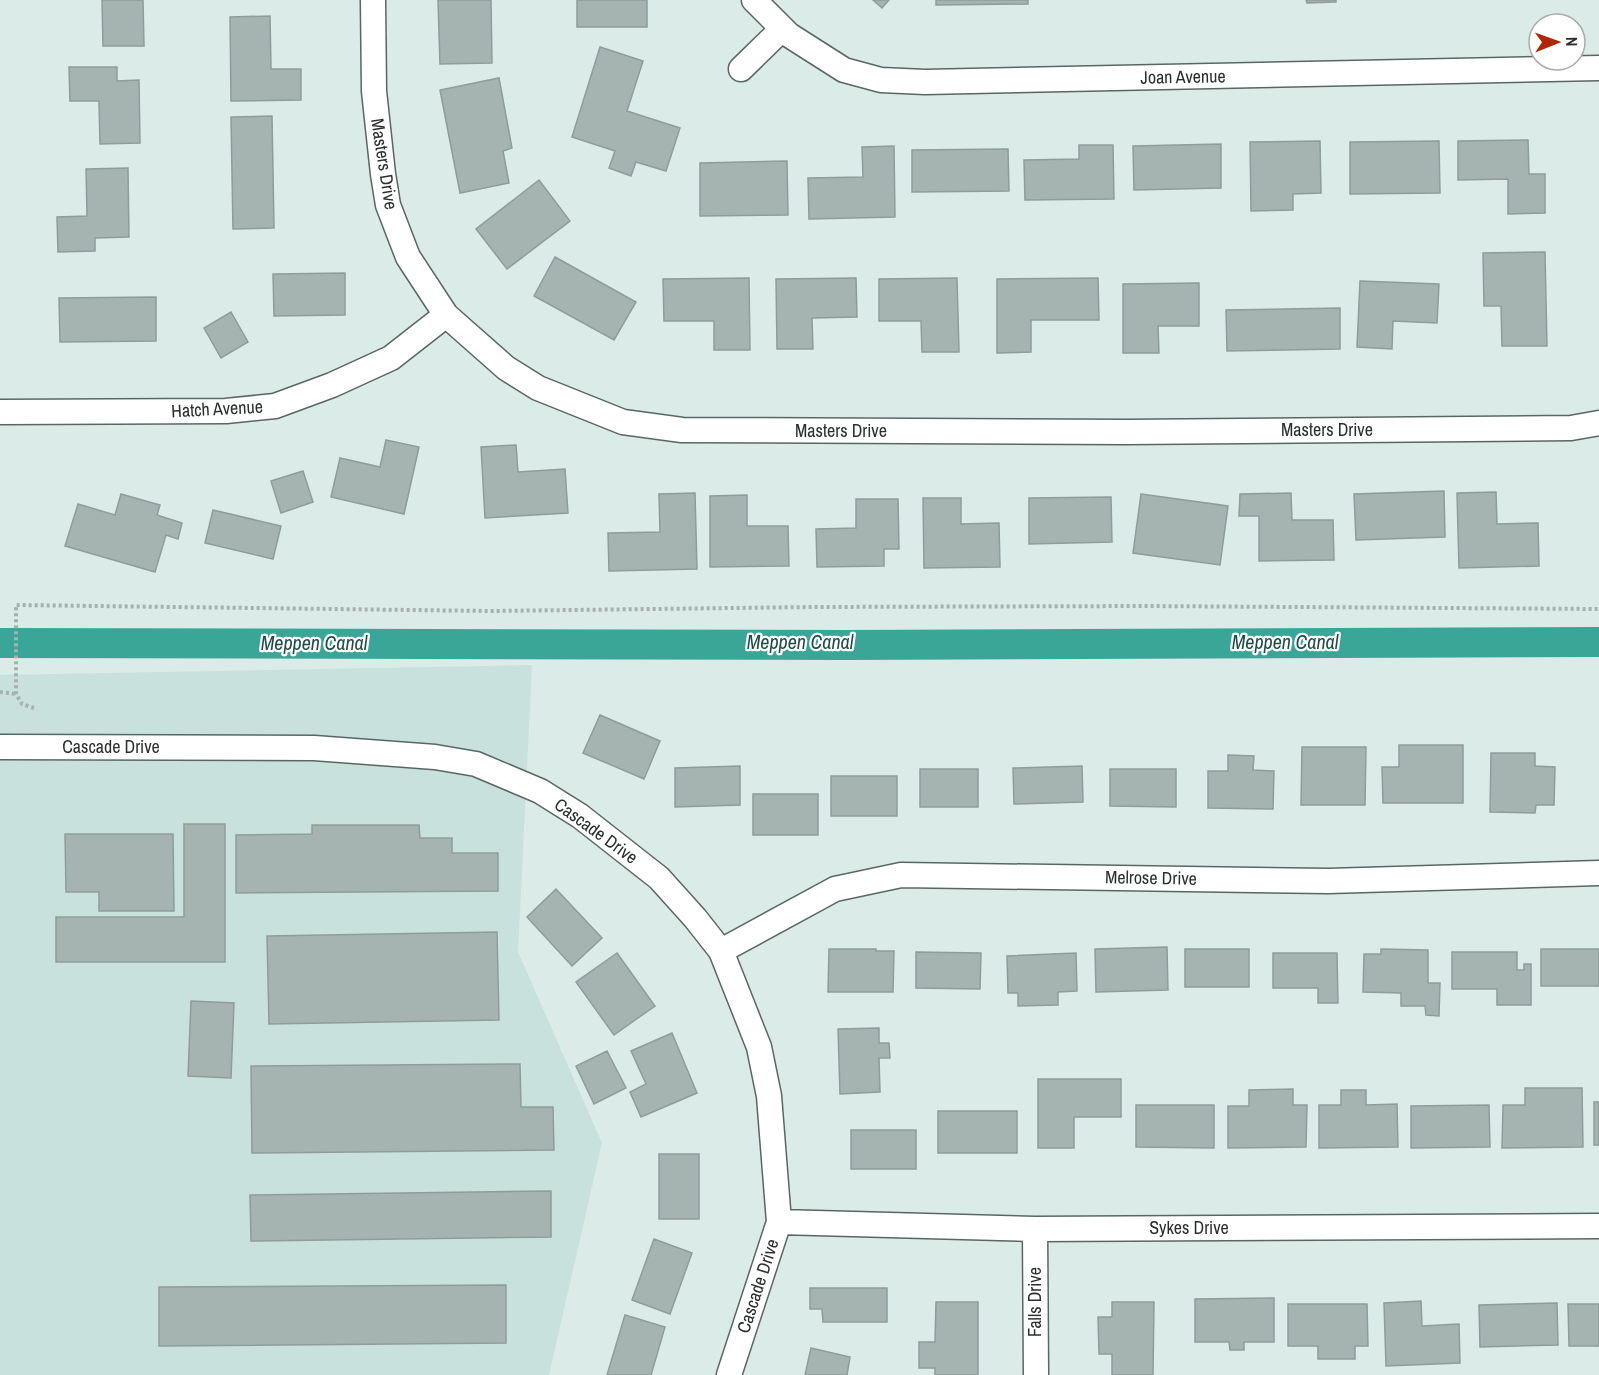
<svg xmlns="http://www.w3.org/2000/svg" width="1599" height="1375" font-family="'Archivo Narrow',sans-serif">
<rect width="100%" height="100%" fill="#dbebe8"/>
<path fill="#c8e1dd" d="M532,665l-14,287 84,191 -53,232h-549v-700z"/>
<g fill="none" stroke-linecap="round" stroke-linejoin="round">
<path stroke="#3aa698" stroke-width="30" d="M0,643l845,2 754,-3"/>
</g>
<path fill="#a5b4b1" stroke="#8e9d9b" stroke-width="1.5" d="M102,0h41l1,46h-41z
M438,0h53l1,63 -52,1z
M577,0h70v27h-70z
M873,0h16l-7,8z
M936,0h92v4l-92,1z
M1306,0h30v2l-29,1z
M270,16l1,53h30v31l-70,1 -1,-84z
M600,47l43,14 -16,50 53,17 -14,43 -30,-9 -5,14 -22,-8 6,-17 -43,-14z
M69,67h48v14l22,-1 1,63 -40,1 -1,-43h-29z
M499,78l13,70 -9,3 6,32 -49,10 -20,-103z
M272,116l2,112 -41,1 -2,-112z
M1528,140l1,34h16v39l-37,1v-35l-50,1v-39z
M1320,141l1,52 -28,1v16l-42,1 -1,-69z
M1439,141l1,52 -90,1v-52z
M1221,144v44l-87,2 -1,-44z
M1079,145h34l1,54 -89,1 -1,-40 55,-1z
M894,146l1,71 -86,2 -1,-41 55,-1 -1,-30z
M1008,149l1,42 -97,1v-42z
M787,161l1,54 -88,1v-53z
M128,168l1,69 -34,1v13l-37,1 -1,-35 30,-1 -1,-47z
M539,180l31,41 -63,48 -31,-40z
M1545,252l2,94h-45l-1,-40h-17l-1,-53z
M555,257l81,45 -22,38 -80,-44z
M345,273v42l-71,1 -1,-42z
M749,278l1,72h-36v-29h-50l-1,-42z
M856,278l1,39 -45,1 1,31h-36l-1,-70z
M957,278l2,74h-37l-1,-31h-42v-42z
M1098,278l1,42h-68v32l-34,1v-74z
M1360,281l79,3 -2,39 -44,-2 -1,28 -35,-2z
M1199,283v43h-41l1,27h-36v-69z
M156,297v44l-96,1 -1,-44z
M1340,308v41l-113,2 -1,-41z
M231,312l17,30 -27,16 -17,-30z
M386,440l33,7 -15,67 -73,-17 9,-39 40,9z
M516,445l2,27 47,-3 3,44 -83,5 -4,-71z
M303,471l10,31 -32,11 -10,-32z
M1444,491l1,46 -89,3 -2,-46z
M1496,492l1,32 41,-1 1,43 -80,2 -2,-75z
M695,493l2,76 -88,2 -1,-38 52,-1 -1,-38z
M1291,493l1,27h41l1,40 -75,1v-45h-20l1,-22z
M121,494l39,11 -3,10 25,8 -4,16 -12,-4 -11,37 -90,-26 13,-42 37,11z
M1141,494l87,12 -8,59 -87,-12z
M747,495v31h41l1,40 -79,1v-71z
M1111,497l1,45 -83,2v-46z
M923,498h38v26l38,-1 1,44 -76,1z
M856,499h42l1,50h-15v17l-67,1 -1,-38 40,-1z
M213,510l68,16 -8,33 -68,-16z
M600,715l60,26 -16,38 -61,-26z
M1399,745h64v58h-80l-1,-36h17z
M1302,747h64l-1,58h-64z
M1491,753h44v13l20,1 -1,38h-18l-1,8 -45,-1z
M1228,755l26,1 -1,14 21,1 -1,38 -65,-1v-37h20z
M740,766v39l-65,2v-39z
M1082,766l1,36 -69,2 -1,-36z
M920,769h58v38h-58z
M1110,769h66v38l-66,-1z
M831,776h66v40h-66z
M753,794h65v41h-65z
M184,824h41v138h-169v-45h128z
M312,825h107l1,13h32v15h46v38l-262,2v-58l76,-1z
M65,834h108l1,77h-75v-19h-33z
M556,889l46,49 -30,28 -45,-49z
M497,932l2,88 -230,4 -2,-88z
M1167,947l1,43 -72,2 -1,-43z
M829,949h47v2h18l-1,41h-65z
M1185,949h64v38h-64z
M1381,949l47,1v33h12l-1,33 -13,-1 -1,-9h-24v-13l-38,-1 1,-38h17z
M1541,949h58v37h-58z
M916,952l65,1 -1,36 -64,-1z
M1452,952h65v18h7v-6h7v41h-34v-16h-45z
M617,953l38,53 -41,29 -38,-53z
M1076,953l1,38 -19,1v13l-40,1v-13h-10l-1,-37z
M1273,953h64l1,50h-20v-15h-45z
M191,1001l43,2 -3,75 -43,-2z
M879,1028v15h10l1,15h-11l1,34 -40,2 -2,-65z
M672,1033l25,60 -56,24 -11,-25 16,-8 -15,-33z
M607,1051l19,37 -32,16 -18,-38z
M520,1064l1,43h32l1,43 -302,3 -1,-87z
M1038,1079h83v38h-47v31h-36z
M1525,1088h57l1,59 -81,1 1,-43h22z
M1293,1089v16h14l-1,42 -78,1v-42h21v-16z
M1341,1090h25v15l31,-1 1,43 -79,1v-43h22z
M1594,1102h5v43h-5z
M1136,1105h78v43l-78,-1z
M1489,1105l1,42 -79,1v-42z
M938,1111h79v42h-79z
M851,1130h65v39h-65z
M659,1154h40v65h-40z
M551,1191v46l-300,4 -1,-46z
M654,1239l38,14 -22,61 -38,-14z
M506,1285v58l-347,3v-59z
M810,1288h77v34h-64l-1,-13h-12z
M1274,1298v44h-30v8h-14l-1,-8h-34v-43z
M1421,1301l1,25 37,-2 1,39 -74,3 -2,-63z
M936,1302h42v73h-43v-7h-16v-26h16z
M1112,1302h42l-1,73h-41v-21h-13l-1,-37h14z
M1557,1303l1,42 -78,2 -1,-42z
M1288,1304h79l1,42h-13v13h-37v-13h-30z
M1568,1304h31v42h-30z
M625,1315l40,12 -14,48h-44z
M811,1348l39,9 -3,18h-42z"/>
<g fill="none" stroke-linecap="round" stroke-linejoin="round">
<defs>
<path id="street" d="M373,0l1,91 9,83 5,31 20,52 38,58 60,53 32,20 85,34 59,8 445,2 444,-4 28,-5
M754,0l35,35 55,35 37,10 44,2 674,-14
M741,69l41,-40
M0,412l226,-1 49,-5 57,-21 59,-27 55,-43
M0,747l314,1 121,9 41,7 64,27 40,25 79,62 36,40 26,33 38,96 10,49 10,126 -50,153
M721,951l114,-62 66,-14 427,6 271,-8
M779,1222l256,7 564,-3
M1035,1229l1,146"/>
</defs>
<use href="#street" stroke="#596764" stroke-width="27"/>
<path stroke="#a4b1af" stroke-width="4" stroke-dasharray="3 3" stroke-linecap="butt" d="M0,692l16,2
M34,708l-12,-4 -6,-10v-89l475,6 323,-4 331,-1 454,3"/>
<use href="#street" stroke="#fff" stroke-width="24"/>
</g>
<g text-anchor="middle" stroke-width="4.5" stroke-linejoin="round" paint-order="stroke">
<g font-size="18" fill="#2a302f" stroke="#fff">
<text transform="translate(1183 77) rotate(-1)" y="6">Joan Avenue</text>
<text transform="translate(384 164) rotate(81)" y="6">Masters Drive</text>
<text transform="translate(217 409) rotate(-3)" y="6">Hatch Avenue</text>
<text x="1327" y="436">Masters Drive</text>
<text x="841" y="437">Masters Drive</text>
<text x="111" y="753">Cascade Drive</text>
<text transform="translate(596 831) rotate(36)" y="6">Cascade Drive</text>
<text transform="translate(1151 878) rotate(1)" y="6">Melrose Drive</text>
<text x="1189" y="1234">Sykes Drive</text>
<text transform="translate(758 1286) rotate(-72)" y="6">Cascade Drive</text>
<text transform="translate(1035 1302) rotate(-90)" y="6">Falls Drive</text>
</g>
<g font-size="20" font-style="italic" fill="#1e4c46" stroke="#fff">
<text x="800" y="649">Meppen Canal</text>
<text x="1285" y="649">Meppen Canal</text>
<text x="314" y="650">Meppen Canal</text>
</g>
</g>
<g transform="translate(1557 42) rotate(89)"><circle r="28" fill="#ffffff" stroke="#aaacac" stroke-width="1.5"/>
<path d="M0-4.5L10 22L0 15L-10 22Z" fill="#b12501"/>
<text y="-9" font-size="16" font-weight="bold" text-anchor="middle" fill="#2a302f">N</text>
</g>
</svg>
